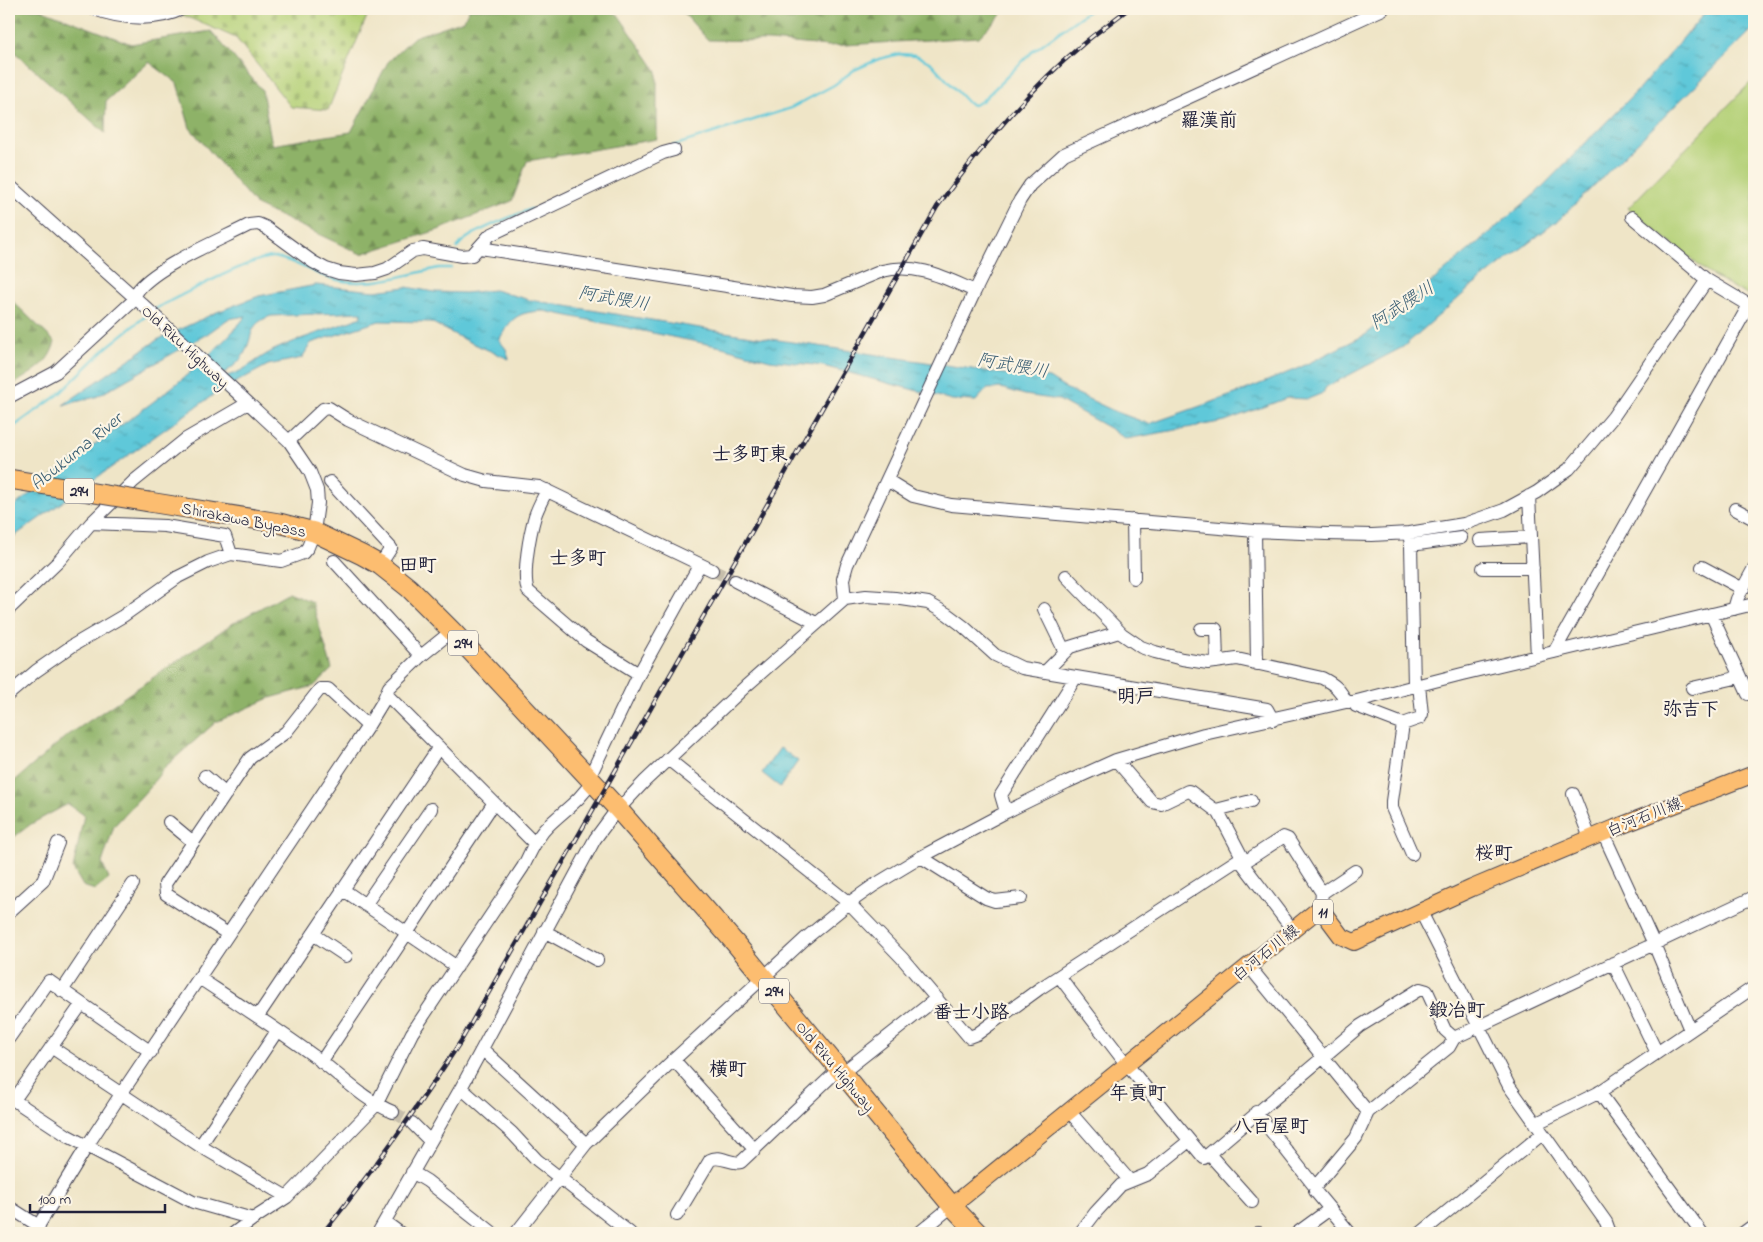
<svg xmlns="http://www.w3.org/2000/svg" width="1763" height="1242" font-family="'Indie Flower','Klee One',sans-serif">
<defs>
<pattern id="forest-firs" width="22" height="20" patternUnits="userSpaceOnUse" patternTransform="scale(1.25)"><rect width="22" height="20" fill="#8eb267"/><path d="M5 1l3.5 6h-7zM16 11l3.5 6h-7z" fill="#749056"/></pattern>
<pattern id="cemetery-stones" width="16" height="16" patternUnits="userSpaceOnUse" patternTransform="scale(1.25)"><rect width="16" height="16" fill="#b3d076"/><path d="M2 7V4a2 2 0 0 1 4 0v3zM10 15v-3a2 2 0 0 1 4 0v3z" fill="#9ab267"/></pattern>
<pattern id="water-ripples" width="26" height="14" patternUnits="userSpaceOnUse" patternTransform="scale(1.25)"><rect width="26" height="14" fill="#5ec8d9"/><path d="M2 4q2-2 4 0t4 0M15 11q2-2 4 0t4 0" fill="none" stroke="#4da2b1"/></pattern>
</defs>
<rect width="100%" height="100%" fill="#fcf5e5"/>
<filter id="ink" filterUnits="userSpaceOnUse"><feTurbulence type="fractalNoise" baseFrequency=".02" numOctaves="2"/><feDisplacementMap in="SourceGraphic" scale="10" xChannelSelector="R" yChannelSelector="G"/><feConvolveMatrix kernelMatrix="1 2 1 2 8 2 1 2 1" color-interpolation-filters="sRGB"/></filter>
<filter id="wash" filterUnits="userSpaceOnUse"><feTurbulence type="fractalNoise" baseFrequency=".0096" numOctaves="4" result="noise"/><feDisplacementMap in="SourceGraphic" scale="20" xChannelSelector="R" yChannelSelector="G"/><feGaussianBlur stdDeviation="1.12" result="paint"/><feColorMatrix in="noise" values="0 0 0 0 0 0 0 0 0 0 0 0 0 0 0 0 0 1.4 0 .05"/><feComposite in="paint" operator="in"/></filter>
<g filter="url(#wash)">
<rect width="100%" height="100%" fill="#efe5c7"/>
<path fill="url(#forest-firs)" stroke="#586a51" d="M9,9h31l91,35 80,-13 51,59 10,55 79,-13 37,-70 26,-25 50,-17 5,-11h138l12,7 38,55v68l-130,22 -15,40 -74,29 -77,24 -105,-49 -66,-77 -13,-45 -28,-21 -43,39 -1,32 -96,-86z
M680,9h327l-28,28 -151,9 -59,-5 -61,-1z
M9,298l46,44c-7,25 -24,30 -44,44l-2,-3v-26l6,-13 -2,-14 -4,-4z
M289,592l23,10 20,67 -18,17 -44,12 -54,24 -50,44 -19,24 -33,36 -12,37 7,16 -14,11 -12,-4 -10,-17 11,-54 -16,-11 -37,20 -17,13 -5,12v-63l55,-48 168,-114z"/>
<path fill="url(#cemetery-stones)" stroke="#6a7958" d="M159,9h211l-42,101 -37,-3 -55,-69 -51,-22z"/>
<path fill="#b3d076" stroke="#6a7958" d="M1754,79v220l-46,-26 -80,-65z"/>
<path fill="url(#water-ripples)" stroke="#40758a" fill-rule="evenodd" d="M1708,9h46v19l-193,190 -91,70 -67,59 -77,40 -3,6 -15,6 -21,-1 -62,23 -99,18 -15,-10 -52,-29 -34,-5 -24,-7 -14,1 -11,12 -24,-1 -129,-34 -53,-6 -48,-13 -178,-36c-27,1 -32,6 -45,29l7,9 3,10 -42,-18 -36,-19 -52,-1 -68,22 -9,15 -34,7 -52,28 -207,147v-30c20,-15 40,-32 60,-47 62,-46 128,-87 177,-147l-18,3 -21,15 -111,63 -33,8 94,-65 60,-28 42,-16 57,-11 59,6 31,-4 28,5 31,1 29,-3 36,10 188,31 294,44 37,3 14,9 51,24 35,13 89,-31 61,-25 66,-33 37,-28 133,-113 105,-106zM361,312v5c-29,12 -59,20 -87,33 -20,10 -32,25 -54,27 8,-7 21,-15 25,-25 9,-18 3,-28 26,-36z
M780,748l18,13 -18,26 -18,-14z"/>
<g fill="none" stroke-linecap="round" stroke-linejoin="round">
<path stroke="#5ec8d9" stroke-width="2.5" d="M673,146l118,-38 43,-23 20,-15 25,-11 20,-5 17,1 15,8 37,40 6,2 8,-4 51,-50 58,-42
M457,248c5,-14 59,-33 74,-39
M154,310l8,-5c20,-10 93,-49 111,-48 20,2 39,16 57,21 36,11 74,-3 109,-10h12
M9,430l49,-35 49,-48 40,-32"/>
</g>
</g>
<g filter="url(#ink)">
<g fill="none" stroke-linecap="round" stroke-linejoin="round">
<path stroke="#c6beab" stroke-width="12" stroke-dasharray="12 6" stroke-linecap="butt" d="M712,570l23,11
M393,1112l19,11"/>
<defs>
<path id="minor" d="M94,9c27,10 62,13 88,0
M9,185l133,119 147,137 21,31 7,18 1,13 -4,29 -6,15 -5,6 -22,8 -50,-7 -23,8 -30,15 -55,39 -51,30 -36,25 -27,23
M1632,217l75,63 47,28
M480,248l312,48 20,1 12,-2 58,-24c34,-9 63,7 93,20
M9,397l47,-25 76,-70c2,-4 4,-9 7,-13 22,-25 79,-48 110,-64l9,-1 7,3 48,35 13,7 13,4 17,2 19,-2 12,-4 26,-18 10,-2 39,7 10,-1 18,-20 173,-82 11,-3
M289,441l34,-32 6,-1 19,12 117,55 21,6 53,6 173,83
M887,480l26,16 38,9 304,26 71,3 46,1 37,-2 55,-9 40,-14 33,-18 32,-23 44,-52 94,-137
M330,482l61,66 -11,17
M547,490c-4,8 -9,17 -12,26 -5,17 -13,58 -7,75l58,50 53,33
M1529,496l8,160
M1735,509l19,10
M1133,520l1,58
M91,523l74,3 60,10 6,18
M1255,531l2,133
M1409,533l2,12 3,141
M1480,540l51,-3
M1411,545l50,-7
M334,561l87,95
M1702,567l41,22
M1483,568h50
M1066,576l56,58 19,13 14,5 27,7 26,4 29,-4 85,19c12,6 19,12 24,24
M735,581l81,42
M845,599l-2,-20 4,-14 128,-274 45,-91 10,-15 34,-31 319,-145
M9,609l49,-47 33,-39 43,-42 52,-42 62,-36
M1044,609l21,43
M1734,609l3,-10 17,-31
M1711,614l37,80
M1201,629h15l1,33
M1554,652l195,-347
M1045,672l25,-25 49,-15
M1692,688l48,-11
M386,694l149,150
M1353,702l3,4 47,18 17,-6 2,-4 -3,-29
M1403,724l-11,77v7l20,46
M668,759l181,144 53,55 67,79 8,-3 62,-45 200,-130 53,70
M1116,760l36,42 9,2 27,-13 3,1 28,21 22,42 -2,4
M205,776l21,18
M589,778l50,-104 61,-110
M1573,794l17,44
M1216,810l35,-9
M1006,812l-5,-17 75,-118
M169,822l24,20
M1603,833l51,111 36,86
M921,857l65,41 9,3 26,-3
M1243,863l40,-26 5,2 34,54
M342,889l115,78
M1321,901l1,-8 33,-22
M365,905l66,-96
M9,912l34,-31 15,-38
M1421,912l88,174 97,136 4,11
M544,931l53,29
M228,934l-62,-40 -1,-10 85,-126 36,-26 34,-43h8l40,37
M313,934l33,22
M1613,963l44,90
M1248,965l120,147
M1059,976l68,89 77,93 156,-132 60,-37 7,2 18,39 9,8
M199,978c41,27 83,54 123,84 23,18 44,39 71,50
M62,991l71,-107
M258,1016l181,-269
M9,1038l40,-57 102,71
M51,1047l149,99 87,51
M482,1049l104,95
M674,1060l81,90
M321,1062l172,-258
M842,1073l95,-75
M461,1088l51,45 25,27 93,73
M1599,1092l103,141
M9,1097l59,39 125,66 60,17
M14,1100l67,-95
M1069,1111l61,70
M1256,1112l59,75
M412,1123l18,18
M1535,1124l63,-31 156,-106
M200,1146l77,-115
M1209,1154l43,48
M412,1172l15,9 66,52
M9,1207l30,19
M677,1215l33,-55c10,-6 21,5 31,2l98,-93
M385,1222l15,11
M34,1233l53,-87 34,-52 247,-368 14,-23 7,-16 32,-31 31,-25
M234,1233l19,-14 34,-22 89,-92 36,-72 111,-166c7,-13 13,-30 25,-41 15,-15 33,-26 44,-45
M378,1233l83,-145 115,-214 19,-35 17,-23 33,-35 101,-95 99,-87 21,-3 29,2 33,5 19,11 16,12 32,29 27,13 245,41 6,11
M516,1233l70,-89 81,-78 139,-128 43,-35 24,-17 48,-29 85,-45 61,-30 49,-22 88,-26 142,-32h7l109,-28 292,-70
M919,1233l33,-27
M1080,1233l16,-21 25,-27 27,-11 41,-33
M1258,1233h1
M1297,1233l33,-24
M1350,1233l-35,-42v-4l41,-49 12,-26 81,-65 5,-9 300,-141
M1421,1233l121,-99
M1743,1233l11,-8"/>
<path id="major" d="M952,1206l368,-298 21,28 13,6 118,-54 143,-60 139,-54"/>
<path id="highway" d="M149,502l130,21 35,9 48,23 18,10 29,23 43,43 166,178 117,134 217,263 26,27"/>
</defs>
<use href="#minor" stroke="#413f50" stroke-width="14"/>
<use href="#major" stroke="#413f50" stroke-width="18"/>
<use href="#highway" stroke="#413f50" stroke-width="21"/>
<use href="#minor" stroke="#fff" stroke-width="12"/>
<use href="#major" stroke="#fcbd6f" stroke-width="16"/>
<use href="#highway" stroke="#fcbd6f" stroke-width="19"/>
<defs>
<path id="rail" d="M323,1233c49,-61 95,-126 138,-192l476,-834c43,-59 90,-116 146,-163 14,-12 30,-23 45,-35"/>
</defs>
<use href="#rail" stroke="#22223b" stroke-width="4.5"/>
<use href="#rail" stroke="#fcf5e5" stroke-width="2.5" stroke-dasharray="8" stroke-linecap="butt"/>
<defs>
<path id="highway-bridge" d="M9,479l140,23"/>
</defs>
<use href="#highway-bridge" stroke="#413f50" stroke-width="21" stroke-linecap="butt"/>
<use href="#highway-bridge" stroke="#fcbd6f" stroke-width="19"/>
</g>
</g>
<g text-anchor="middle" stroke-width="4.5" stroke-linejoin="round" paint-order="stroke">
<g fill="#fcf5e5" stroke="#63616e" stroke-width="1">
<rect x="64" y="478.5" width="30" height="25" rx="4"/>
<rect x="448" y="630.5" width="30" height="25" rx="4"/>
<rect x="1313" y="899.5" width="20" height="25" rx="4"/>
<rect x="759" y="978.5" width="30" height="25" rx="4"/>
</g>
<g font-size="15" font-weight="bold" fill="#22223b">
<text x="79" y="496">294</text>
<text x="463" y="648">294</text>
<text x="1323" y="917">11</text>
<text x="774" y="996">294</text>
</g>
<g font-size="16" fill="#22223b" stroke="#fcf5e5">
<text transform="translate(186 346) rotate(43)" y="6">Old Riku Highway</text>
<text transform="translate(244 519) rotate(11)" y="6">Shirakawa Bypass</text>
<text transform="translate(1644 816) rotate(-22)" y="6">白河石川線</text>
<text transform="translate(1265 952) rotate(-39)" y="6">白河石川線</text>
<text transform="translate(836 1066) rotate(50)" y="6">Old Riku Highway</text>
</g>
<g font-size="18" font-style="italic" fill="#375c72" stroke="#fcf5e5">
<text transform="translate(614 298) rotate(10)" y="6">阿武隈川</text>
<text transform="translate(1402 305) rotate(-33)" y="6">阿武隈川</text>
<text transform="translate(1013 365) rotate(10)" y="6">阿武隈川</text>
<text transform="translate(76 451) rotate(-39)" y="6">Abukuma River</text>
</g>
<g font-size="19" font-weight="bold" fill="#22223b" stroke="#fcf5e5">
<text x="1209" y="126">羅漢前</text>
<text x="750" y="460">士多町東</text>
<text x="578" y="564">士多町</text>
<text x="418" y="571">田町</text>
<text x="1136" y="702">明戸</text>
<text x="1691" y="715">弥吉下</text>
<text x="1494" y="859">桜町</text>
<text x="1457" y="1016">鍛冶町</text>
<text x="971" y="1018">番士小路</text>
<text x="728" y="1075">横町</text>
<text x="1138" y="1099">年貢町</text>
<text x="1271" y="1132">八百屋町</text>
</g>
</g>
<rect width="1763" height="1242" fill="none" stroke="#fcf5e5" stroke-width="30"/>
<path d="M30 1204v8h135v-8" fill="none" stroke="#22223b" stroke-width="2.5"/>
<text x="38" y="1204" font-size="15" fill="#22223b" stroke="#fcf5e5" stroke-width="4" paint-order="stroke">100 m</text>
</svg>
